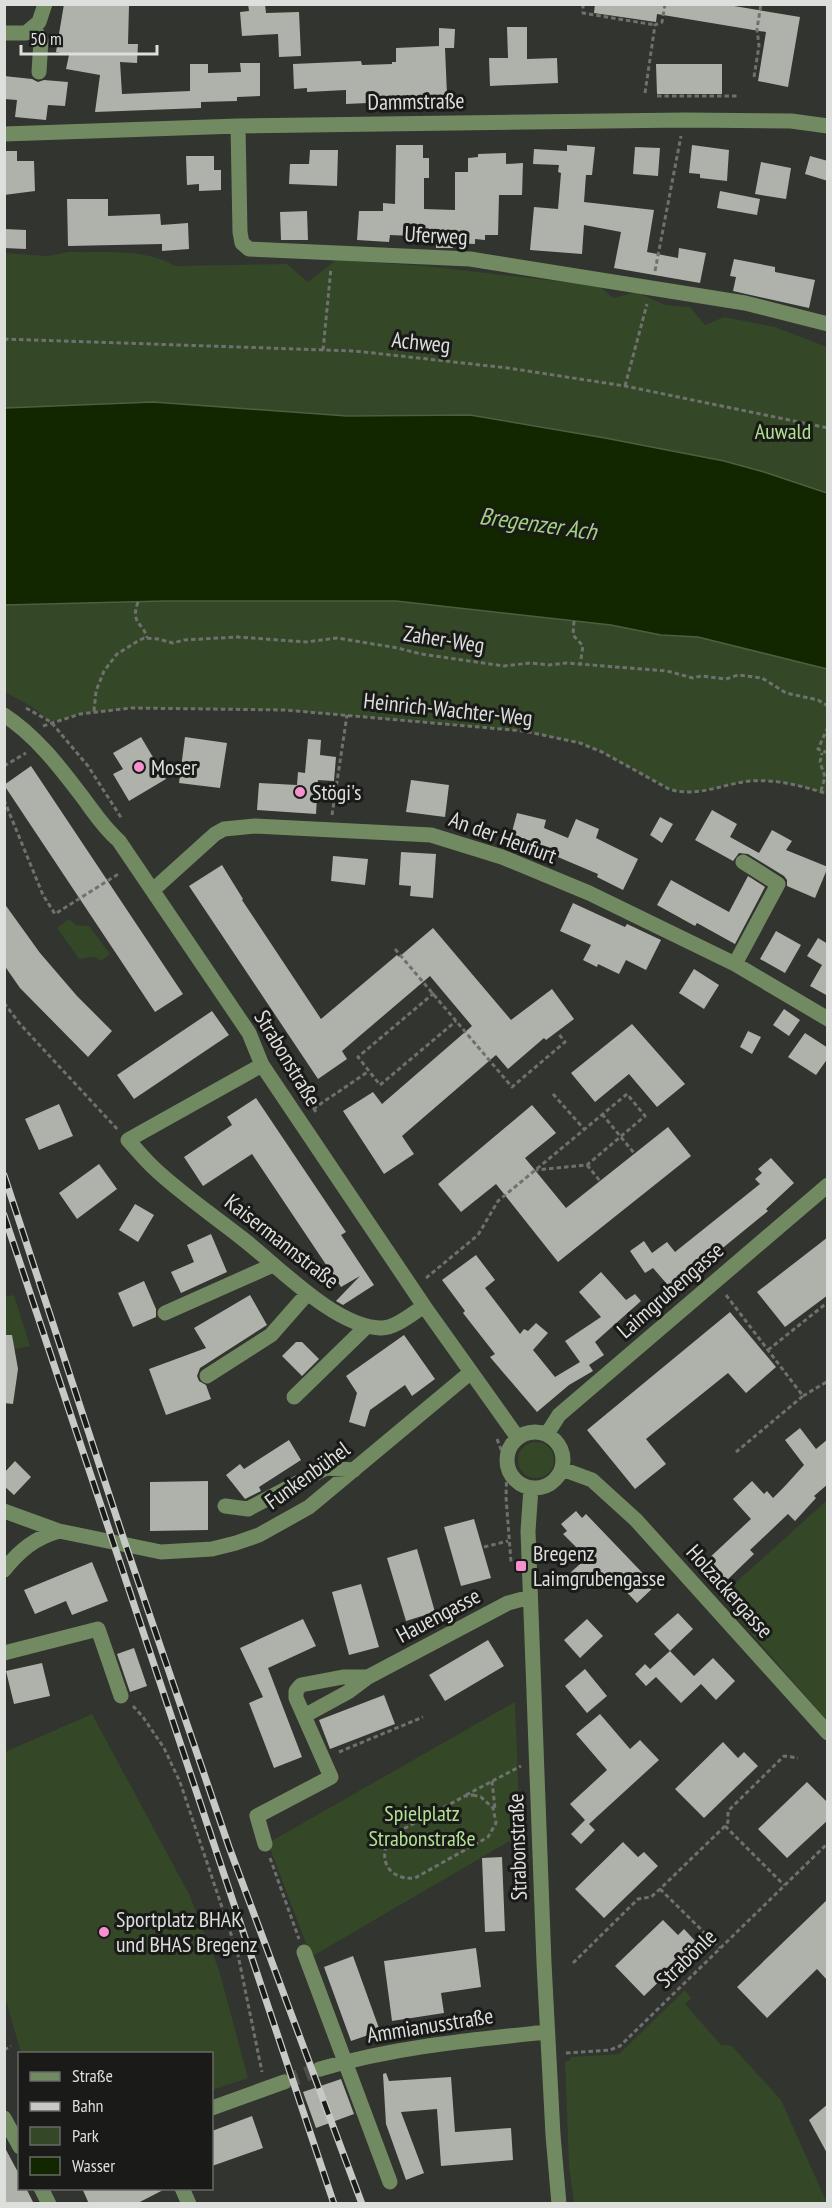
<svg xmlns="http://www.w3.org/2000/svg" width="832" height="2208" font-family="'PT Sans Narrow',sans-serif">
<rect width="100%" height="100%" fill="#31342f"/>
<path fill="#344726" d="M68,252c34,1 78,-4 107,14l112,-2 21,18 28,-22 90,6 173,20 14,12 23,-6 29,13 25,2 15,18 19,-8 51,10 52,20v146l-63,-21 -40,-11 -119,-23 -135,-23 -123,1 -194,-14 -148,6 -1,-155 44,3z
M164,601h232l215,24 50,10 37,2 129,32v125c-25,-8 -50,-15 -77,-13 -28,3 -53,17 -81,8l-67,-37 -22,-9 -56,-12 -239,-21 -154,-2 -51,6 -29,8 -19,-15 -27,-15 -1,-87z
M69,919l7,6 13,1 21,28 -9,7 -7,-4 -15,2 -22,-31z
M14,1295l16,51 -25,5 -1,-54z
M518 1460a18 18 0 1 1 36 0a18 18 0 1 1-36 0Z
M827,1500v221l-107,-124z
M515,1702l5,133 -209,122 -43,-114z
M92,1714l97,180 30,76 29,108 -36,12v-36l-191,-1 -16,-56v-245z
M685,1990l6,8 -6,6 36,41 11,1 49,54 46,103h-253l-5,-37 -4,-105h4l2,-4 48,-3z"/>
<path fill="#122600" stroke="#4f5e42" stroke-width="1.5" d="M153,402l194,14 123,-1 135,23 119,23 40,11 63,21v176l-129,-32 -37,-2 -50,-10 -215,-24h-232l-159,4v-197z"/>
<path fill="#aeb2ab" d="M64,4l65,2 -1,38h10l-1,19 -17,-1 2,32 68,-3v-27h18v9l33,-1 -1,-9h20v33l-23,1v4l-36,1v6l-106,4 5,-37 -34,-6 3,-14 -13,-3z
M248,4h17l1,9 33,-1 2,44 -22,1 -1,-23 -36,2 -2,-24 9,-1z
M595,4h127l78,13 -12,70 -30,-6 8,-49 -109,-18 -1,8 -62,-9z
M507,27h20v32l30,-1 1,25 -68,3 -1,-28h19z
M439,28l16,1 -1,19h-9l2,47h9l1,14h-14l-1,-14 -53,3v4l-43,2v-14l-39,2v-4l-13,1 -1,-25 68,-3 1,4 30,-1v-2h4v-14l43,-2z
M656,64h66v30h-65z
M4,76l28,3 6,3 6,-2 24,2 -3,24 -17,-1 -2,15 -31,-3 2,-17 -13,-1z
M396,145h27v13h6v20h-5v31l31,1v-38h13v-14l10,-1v-3l28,-1v11l17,-1 -1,32h-23l-1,40h-13v5l-10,-1v5l-22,-1v5h-17v-11l-46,-2 -1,7 -32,-2 2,-29h24v-8l12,1z
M567,145l28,2 -3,28h-6l-2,27 70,8 -7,42 31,6 1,-10 27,5 -6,30 -86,-15 7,-36 -37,-7 -2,29 -52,-4 4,-43 24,2 3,-36 -3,-1 1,-7 -26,-1 1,-15 33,2z
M692,145l37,5 -2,31 -27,-3v-4l-11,-1z
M635,147l25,1 -2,28 -25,-2z
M310,150h28l-1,36 -48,-2 1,-20h19z
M4,151h13v10h17l1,30 -31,4z
M186,156h28v14h7v20l-22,1v-7l-12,1z
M810,156l18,5v20l-23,-7z
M761,162l30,6 -5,31 -31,-5z
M720,191l40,8 -3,16 -40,-7z
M67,199h41v17l52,-2 1,11 27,-2 1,26 -27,2v-7l-94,2z
M307,211l1,29h-27l-1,-28z
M4,229l22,1v19l-22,-1z
M734,259l41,8v5l40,8 -6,28 -76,-17 3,-14 -6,-1z
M141,737l25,42 -37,22 -16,-27 10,-5 -10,-16z
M185,737l42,6 -7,45 -41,-5z
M308,739l13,1 -1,15 16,2 -2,24 -16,-1 -2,34 -59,-4 2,-27 38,2 1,-13 7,1z
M31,766l152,228 -28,18 -151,-227z
M411,780l38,5 -4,32 -39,-5z
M712,810l25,14 -7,13 29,16 13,-23 20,11 -6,9 42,17 -13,31 -28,-12v-6l-3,-4 -36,-22 -9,-1 -6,8 -38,-21z
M517,813l29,7 -2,8 24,10 8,-19 23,10 -3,9 42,21 -15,31 -26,-13 1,-3 -52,-22 -37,-9z
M660,817l13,7 -11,19 -12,-8z
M401,852l35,2 -3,44 -23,-2 1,-10 -12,-1z
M333,856l35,3 -3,26 -34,-4z
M222,865l21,34 -1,1 79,119 76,-64 2,2 34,-29 78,92 41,-31 22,30 -28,21 -2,-2 -36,31 -12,-14 -94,81 12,18 -30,20 -41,-63 30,-19 9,12 90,-78 -42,-50 -88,75 5,8 -29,20 -129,-193z
M748,876l17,11 -30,57 -38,-21 -2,3 -38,-21 14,-25 58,32z
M4,903l36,50 37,43 35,35 -24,26 -68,-69 -16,-23z
M573,903l52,24 2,-3 34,16 -15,30 -20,-10 -7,14 -21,-10 -1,3 -14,-7 8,-15 -31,-14z
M776,931l25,14 -16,28 -25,-14z
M818,938l10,6v52l-18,-10 12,-21 -15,-9z
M694,969l25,16 -15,24 -25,-16z
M784,1009l16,11 -11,16 -16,-11z
M212,1011l17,24 -95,64 -17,-24z
M632,1024l53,60 -28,23 -28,-33 -34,28 -24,-29z
M748,1031l13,6 -9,17 -12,-7z
M805,1033l23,15v10l-12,17 -28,-18z
M256,1098l90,134 -5,3 33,50 -31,20 -7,-4 24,-25 -19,11 -89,-133 -49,32 -19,-29 48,-32 -5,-8z
M59,1104l14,32 -34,14 -14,-31z
M532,1105l24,28 -31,25 41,50 102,-81 23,29 -133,106 -62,-78 -35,28 -23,-28z
M771,1158l23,25 -28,26 2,2 -76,62 2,2 -21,16 -20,-23 -8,5 -15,-22 14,-10 8,12 15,-11 8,10 85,-68 -5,-5 7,-6 -4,-4z
M99,1164l18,25 -40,30 -18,-26z
M135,1204l19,11 -16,27 -19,-12z
M211,1234l16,38 -46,21 -10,-21 23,-10 -7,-17z
M828,1237v58l-43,32 -28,-35z
M476,1255l19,25 -10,8 35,46 4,-5 4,2 8,-8 12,10 -15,17 22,27 25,-15 -15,-21 36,-24 -22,-25 22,-20 25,28 9,-6 6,7 -46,41 9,13 -15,10 4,6 -24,14 -32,27 -47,-55 5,-3 -32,-41 2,-2 -23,-31z
M144,1281l12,28v8l-23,10 -15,-34z
M250,1295l17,30 -67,43 -3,8 2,5 7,4 5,14 -45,16 -17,-46 57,-21 -12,-20z
M730,1312l46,55 -30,26 -18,-20 -82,66 20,25 -31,25 -48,-59z
M4,1335h8l6,34 -5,35 -9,-1z
M404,1335l31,44 -23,17 -7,-11 -35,25 -5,17 -16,-5 8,-29 -11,-17z
M296,1342h6l17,17 -17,17 -20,-20z
M800,1428l16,21 12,-10v45l-14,12 2,2 -21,23 -7,-7 -38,36 4,4 -29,28 -19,-21 45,-42 -18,-20 19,-18 12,13 3,-3 6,7 12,-12 19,-21 -19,-25z
M289,1440l12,20 -42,27 2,4 -16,8 -19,-24 14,-11 4,5z
M15,1461l16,16 -17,18 -10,-9v-13z
M208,1481v49l-58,1v-49z
M576,1511l6,7 4,-4 69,72 -18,17 -18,-19 -2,3 -16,-15 -17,16 -13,-16 16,-14 -24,-24 4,-3 -6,-7z
M474,1519l17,59 -30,8 -17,-59z
M417,1549l18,63 -29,9 -19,-63z
M92,1562l16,39 -36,14 -6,-14 -31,13 -11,-24z
M361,1584l18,63 -30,8 -17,-63z
M678,1613l15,16 -23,22 -16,-17z
M303,1619l13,27 -48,22 34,89 -28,11 -25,-65 14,-6 -23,-49z
M587,1619l16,17 -23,22 -16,-18z
M488,1640l16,26 -59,35 -16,-26z
M134,1648l13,38 -17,6 -13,-38z
M670,1651l24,25 19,-18 22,23 -19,19 -15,-16 -20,19 -25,-26 -10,9 -11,-12 10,-10 5,5z
M42,1663l8,33 -36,8 -8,-33z
M585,1669l22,27 -20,17 -22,-27z
M384,1695l11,29 -65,25 -11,-29z
M600,1714l30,35 10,-9 19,20 -70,64 6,6 -14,14 -10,-10 14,-14 -15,-16 37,-34 -31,-36z
M723,1742l15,16 6,-6 14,14 -54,52 -29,-29z
M807,1782l21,21v17l-41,38 -29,-29z
M623,1842l15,15 6,-5 14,14 -54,52 -29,-29z
M502,1857l3,74 -20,1 -3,-74z
M828,1899v82l-11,-12 -50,49 -30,-31z
M663,1920l15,15 6,-6 14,15 -54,52 -29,-30z
M476,1948l5,39 -40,6 3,20 -52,8 -8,-60z
M353,1956l27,75 -29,10 -27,-74z
M386,2073l3,8 62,-4 4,55 56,-4 2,32 -72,6 -4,-57 -36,3 23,61 -18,7 -20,-56 -3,-50z
M341,2079l13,35 -38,14 -13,-36z
M828,2104v51l-19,-35z
M252,2116l11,32 -51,18v-35z
M4,2146l16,30v12h6l8,16h-30z
M82,2188h85l-31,16h-47z"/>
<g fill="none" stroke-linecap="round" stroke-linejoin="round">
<path stroke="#4b4e49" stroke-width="15" stroke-dasharray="15 8" stroke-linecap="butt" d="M284,2082l36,-13"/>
<path stroke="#6e716d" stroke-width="3" stroke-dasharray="4.5 3" stroke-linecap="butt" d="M583,4v9l72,12
M754,77l5,-31 -2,-17 4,-25
M645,93l10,-68 7,-3 3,-18
M657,96h81
M655,271l26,-135
M4,339l351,12 153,17 117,18 203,42
M323,350l8,-82
M625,386l22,-82
M138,602c-8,22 5,20 9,36
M574,621l-1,14 10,11 -3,19
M26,708l25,14 37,44 34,53
M94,711l2,-20 8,-20 13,-17 21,-13 6,-3 14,1 15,4 11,-3 54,-3 68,5 31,-4 61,10 23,6 83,12 26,-3 19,2 17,-2 101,8 26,7 8,-2 25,3 12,-4 24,3 24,15 32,7 10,6
M43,726l37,-12 51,-6 154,2 239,21 56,12 22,9 67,37c28,9 53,-5 81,-8 27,-2 52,5 78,13
M828,727l-10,22 10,4
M4,766l22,-13
M821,791l4,-14 -5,-15 2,-9
M4,800l39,95 12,19 65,-41
M332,815l15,-100
M395,949l117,138 53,-45 -7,-9
M434,993l-76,64 22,28 76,-64
M4,1003l16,21 98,106
M276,1052l40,60
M553,1094l31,35
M313,1109l56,-38
M602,1114l32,39
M587,1165l13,16
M426,1278l52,-43 20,-34 129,-107 18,22 -58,49 -51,5
M726,1295l77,101 -67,56
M768,1350l60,-48
M803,1396l25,-15
M497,1439l10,26 -1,32 5,65
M484,1547l24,-6
M133,1706l10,11 21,31 16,34 58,173 24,117
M339,1752l84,-35
M492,1781l3,28
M466,1795l55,-29
M473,1795l8,2 12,11 3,15 -8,14 -73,41c-29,3 -41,-25 -19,-45l69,-37z
M725,1826l59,59
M270,1858l29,81
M660,1889l60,59
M573,1963l65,-64 13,-2 9,-8 65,-63 3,-4v-11l56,-55 14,2
M4,2050l7,-4
M566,2053l44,-3 10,-4 208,-203"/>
<path stroke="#728a61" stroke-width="15" d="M33,27l8,13 -2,32
M4,33h22l13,-11 6,-18
M238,126l2,106 2,11 7,6 221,10 275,44 83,21
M4,134l234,-8 446,-6 107,1 37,5
M4,715c31,20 55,51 77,80 13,17 21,31 38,46l130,192 13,32 162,241 94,132
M153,890l62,-56 9,-5 31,-3 176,9 71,22 87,36 146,71 93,55
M735,964l43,-80 -35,-22
M262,1065l-134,75c9,10 18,21 28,30 27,25 58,46 87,69 35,27 91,87 137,89 14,1 32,-14 44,-22
M165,1313l108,-48
M207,1376l64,-41 36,-41
M294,1397l73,-71
M507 1460a28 28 0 1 1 56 0a28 28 0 1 1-56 0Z
M547,1434l12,-19 269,-230
M562,1469l30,11 44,40 192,213
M531,1488l-3,43 16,432 9,172 6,69
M225,1506l23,3 78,-41 28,2
M4,1511l55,20 102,21 51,-3 24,-6 23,-8 50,-28 162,-135
M4,1570c16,-20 31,-32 55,-39
M4,1653l94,-24 23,67
M304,1716l44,-24 20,-15 140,-74 22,-6
M265,1844l-8,-28 74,-39 -35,-79v-7l5,-6 42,-8h25
M304,1952l86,230
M320,2069c74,-22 151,-29 227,-37
M212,2108l72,-26
M4,2118l16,29
M41,2188l8,16
M182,2188l7,16"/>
<defs>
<path id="rail" d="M4,1175l121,368 104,304 133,357
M4,1215l330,989"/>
</defs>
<use href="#rail" stroke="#c6c9c5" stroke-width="7"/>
<use href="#rail" stroke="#1a1b19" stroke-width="4.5" stroke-dasharray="14" stroke-linecap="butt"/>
</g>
<g fill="#f690cf" stroke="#1a1b19" stroke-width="2">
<circle cx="139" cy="767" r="6"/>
<circle cx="300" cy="792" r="6"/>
<rect x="515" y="1560" width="12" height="12" rx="3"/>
<circle cx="104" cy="1932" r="6"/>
</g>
<g text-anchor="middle" stroke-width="6" stroke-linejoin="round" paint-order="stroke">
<g font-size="22" fill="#dcdfdb" stroke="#1a1b19">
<text transform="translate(416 101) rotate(-1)" y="8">Dammstraße</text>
<text transform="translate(436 235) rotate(3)" y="8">Uferweg</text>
<text transform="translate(421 342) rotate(6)" y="8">Achweg</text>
<text transform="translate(444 639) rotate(9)" y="8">Zaher-Weg</text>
<text transform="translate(448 709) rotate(6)" y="8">Heinrich-Wachter-Weg</text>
<text transform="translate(503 837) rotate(20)" y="8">An der Heufurt</text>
<text transform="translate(288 1058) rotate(59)" y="8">Strabonstraße</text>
<text transform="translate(282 1241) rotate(38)" y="8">Kaisermannstraße</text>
<text transform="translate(670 1290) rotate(-41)" y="8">Laimgrubengasse</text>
<text transform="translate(307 1475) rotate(-36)" y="8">Funkenbühel</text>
<text transform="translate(730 1591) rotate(48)" y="8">Holzackergasse</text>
<text transform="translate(438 1615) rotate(-28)" y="8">Hauengasse</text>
<text transform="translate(517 1847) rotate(-92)" y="8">Strabonstraße</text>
<text transform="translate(686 1958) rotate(-44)" y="8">Strabönle</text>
<text transform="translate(430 2025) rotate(-9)" y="8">Ammianusstraße</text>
</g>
<g font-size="22" fill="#b2e191" stroke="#1a1b19">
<text x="783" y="439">Auwald</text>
<text x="422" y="1821">Spielplatz<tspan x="422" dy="25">Strabonstraße</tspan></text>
</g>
<g font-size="22" fill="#dcdfdb" stroke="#1a1b19" text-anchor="start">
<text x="151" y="775">Moser</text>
<text x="312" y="800">Stögi's</text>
<text x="533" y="1561">Bregenz<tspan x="533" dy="25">Laimgrubengasse</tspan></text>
<text x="116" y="1927">Sportplatz BHAK<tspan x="116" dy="25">und BHAS Bregenz</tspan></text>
</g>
<g font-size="24" font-style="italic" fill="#a3d182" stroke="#1a1b19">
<text transform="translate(538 524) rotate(8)" y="8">Bregenzer Ach</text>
</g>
</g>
<rect width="832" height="2208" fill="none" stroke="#dcdfdb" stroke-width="12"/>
<rect x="18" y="2052" width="195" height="138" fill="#1a1b19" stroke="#686967" stroke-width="1.5"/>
<rect x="30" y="2072" width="30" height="9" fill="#728a61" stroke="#686967" stroke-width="1.5"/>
<text x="72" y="2082" font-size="18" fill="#dcdfdb">Straße</text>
<rect x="30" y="2102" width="30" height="9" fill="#c6c9c5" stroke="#686967" stroke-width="1.5"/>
<text x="72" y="2112" font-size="18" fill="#dcdfdb">Bahn</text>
<rect x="30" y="2127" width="30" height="18" fill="#344726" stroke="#686967" stroke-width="1.5"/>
<text x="72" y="2142" font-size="18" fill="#dcdfdb">Park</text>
<rect x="30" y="2157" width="30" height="18" fill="#122600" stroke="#686967" stroke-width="1.5"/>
<text x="72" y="2172" font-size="18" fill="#dcdfdb">Wasser</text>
<path d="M21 45v9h136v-9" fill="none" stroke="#dcdfdb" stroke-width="3"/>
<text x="30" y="45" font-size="18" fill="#dcdfdb" stroke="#1a1b19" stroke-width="4.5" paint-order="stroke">50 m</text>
</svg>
